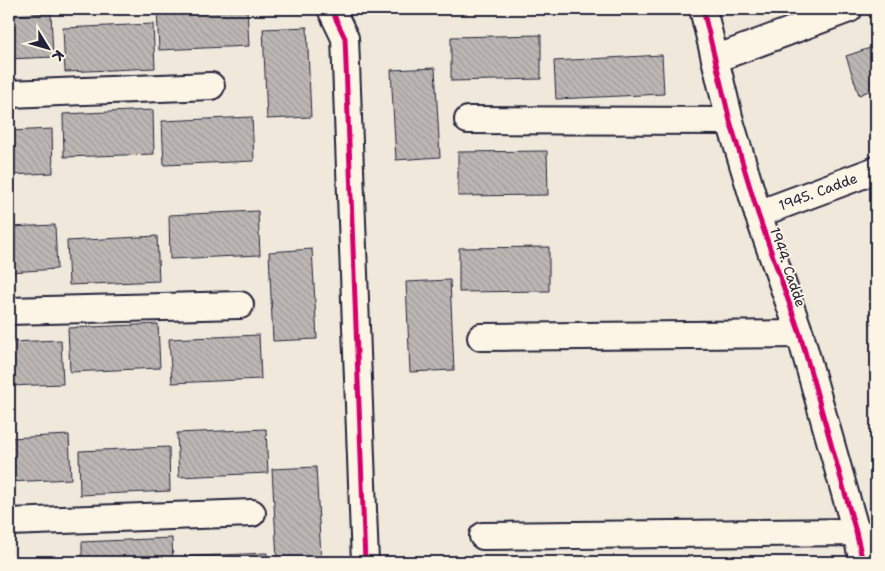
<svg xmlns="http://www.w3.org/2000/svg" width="885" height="571" font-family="'Shantell Sans',sans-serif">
<defs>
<pattern id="grass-tufts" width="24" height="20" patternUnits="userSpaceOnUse" patternTransform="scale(1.25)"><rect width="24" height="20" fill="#d1cbc3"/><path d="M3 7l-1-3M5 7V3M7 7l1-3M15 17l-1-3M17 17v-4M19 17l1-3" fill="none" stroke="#b3aea8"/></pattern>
<pattern id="building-back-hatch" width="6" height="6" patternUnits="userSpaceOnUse" patternTransform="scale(1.25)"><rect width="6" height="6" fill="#bcb7b3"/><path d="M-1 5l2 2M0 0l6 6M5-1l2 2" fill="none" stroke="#a19d9b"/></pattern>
</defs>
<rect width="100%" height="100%" fill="#efe8db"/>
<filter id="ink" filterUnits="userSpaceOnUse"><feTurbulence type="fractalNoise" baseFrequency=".02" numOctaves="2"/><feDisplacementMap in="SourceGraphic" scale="10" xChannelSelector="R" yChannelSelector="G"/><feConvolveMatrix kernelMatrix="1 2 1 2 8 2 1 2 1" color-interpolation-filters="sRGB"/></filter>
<g filter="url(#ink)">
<path fill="url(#grass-tufts)" stroke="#7a767f" d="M264,9h39l3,5 -41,-2z"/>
<path fill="url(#building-back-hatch)" stroke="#22223b" d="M157,9h90l2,37 -90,4z
M51,13l2,44 -44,2v-44z
M153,24l2,44 -90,4 -2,-44z
M307,27l4,90 -44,2 -4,-90z
M541,35v44l-90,2v-44z
M876,46v42l-17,7 -13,-39z
M662,55l2,39 -108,5 -2,-38z
M435,68l5,89 -44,3 -5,-90z
M153,110l1,44 -90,3 -1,-43z
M252,117l2,44 -90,4 -2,-44z
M52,129l1,44 -44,2v-44z
M547,151l1,44 -90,1v-44z
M258,211l2,44 -90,4 -1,-44z
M55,225l2,44 -48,3v-45z
M157,236l2,45 -90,4 -2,-44z
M549,247v44l-90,1v-44z
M312,249l5,90 -44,2 -4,-89z
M450,280l4,90 -44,2 -4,-90z
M158,324l2,44 -90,4 -2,-44z
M259,335l2,44 -89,4 -3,-44z
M61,340l2,44 -54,2v-44z
M266,429l2,44 -89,4 -2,-44z
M69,435l2,44 -62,3v-44z
M169,447l1,44 -90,4 -1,-44z
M316,467l5,90 -44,2 -5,-90z
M172,538l1,24h-91v-20z
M267,553v9h-90v-5z
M67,559v3h-58v-1z"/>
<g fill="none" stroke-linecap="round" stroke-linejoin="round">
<defs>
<g id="street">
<path d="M331,9l14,29 20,524"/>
<path d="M703,9l27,112 28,93 42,120 56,198 7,30"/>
<path d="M715,59l134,-50"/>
<path d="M9,94l202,-8"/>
<path d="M468,120l262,1"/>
<path id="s1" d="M758,214l118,-44"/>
<path d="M9,311l231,-6"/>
<path d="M481,337l319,-3"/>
<path d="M9,522l243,-9"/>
<path d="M483,536l373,-4 15,4"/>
</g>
</defs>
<use href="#street" stroke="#22223b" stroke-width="30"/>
<use href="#street" stroke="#fcf5e5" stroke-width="26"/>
<defs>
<path id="cycleway" d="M331,9l14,29 20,524
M703,9l27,112 28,93 42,120 56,198 7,30"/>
</defs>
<use href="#cycleway" stroke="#fcf5e5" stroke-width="8"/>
<use href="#cycleway" stroke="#d6006c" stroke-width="5"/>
</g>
</g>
<g text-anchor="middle" stroke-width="4" stroke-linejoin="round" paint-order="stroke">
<g font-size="14" fill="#22223b" stroke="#fcf5e5">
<text dy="5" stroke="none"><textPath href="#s1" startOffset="64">1945. Cadde</textPath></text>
<text transform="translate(788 267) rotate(71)" y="5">1944. Cadde</text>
</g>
</g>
<rect width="885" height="571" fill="none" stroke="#fcf5e5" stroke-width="30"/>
<rect x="15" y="15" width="855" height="541" fill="none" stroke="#22223b" stroke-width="2" filter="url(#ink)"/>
<g transform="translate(48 48) rotate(127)" stroke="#fcf5e5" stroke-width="4" paint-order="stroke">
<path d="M0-4L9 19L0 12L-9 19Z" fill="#22223b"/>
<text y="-8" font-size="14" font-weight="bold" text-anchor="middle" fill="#22223b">K</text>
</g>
</svg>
